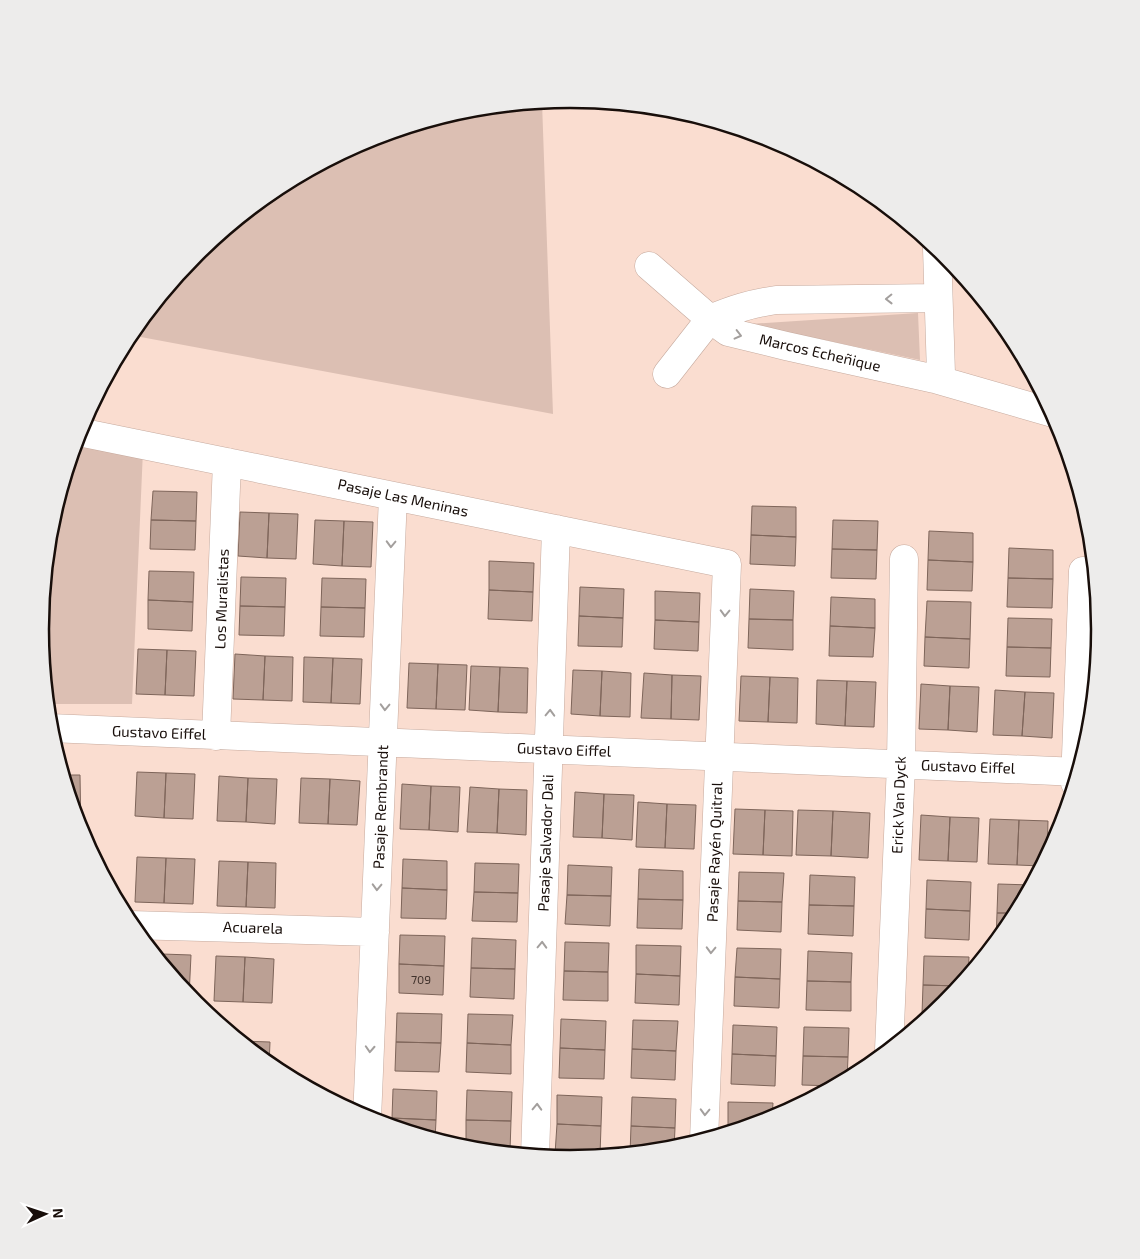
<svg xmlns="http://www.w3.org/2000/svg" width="1140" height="1259" font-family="'Exo 2',sans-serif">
<rect width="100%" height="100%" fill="#faddd0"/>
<path fill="#dcbfb3" d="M542,102l11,312 -423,-79 65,-80 81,-66 91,-49 100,-30z
M918,313l2,47 -171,-36z
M77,439l66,11 -11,254h-85l-7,-75 10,-103z"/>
<path fill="#bba094" stroke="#7e655a" d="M153,491l44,1 -1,29 -45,-1z
M752,506l44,1v30l-45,-2z
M240,512l29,1 -2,45 -29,-2z
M269,513l29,1 -2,45 -29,-1z
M151,520l45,1 -1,29 -45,-1z
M315,520l29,1 -2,45 -29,-2z
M833,520l45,1 -1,29 -45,-1z
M344,521l29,1 -2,45 -29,-1z
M929,531l44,2v29l-45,-2z
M751,535l45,2 -1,29 -45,-2z
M1009,548l44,2v29l-45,-1z
M832,549l45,1 -1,29 -45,-1z
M928,560l45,2 -1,29 -45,-1z
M489,561l45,2 -1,29 -44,-2z
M149,571l45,1 -1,30 -45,-2z
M241,577l45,1 -1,29 -45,-1z
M322,578l44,1 -1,29 -44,-1z
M1008,578l45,1 -1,29 -45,-1z
M580,587l44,2 -1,29 -44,-2z
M750,589l44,2 -1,29 -44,-1z
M489,590l44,2 -1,29 -44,-2z
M655,591l45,2 -1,29 -44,-2z
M831,597l44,2v29l-45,-2z
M148,600l45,2 -1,29 -44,-2z
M927,601l44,1 -1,37 -45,-2z
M240,606l45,1 -1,29 -45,-1z
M321,607l44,1 -1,29 -44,-1z
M579,616l44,2 -1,29 -44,-1z
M1008,618l44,1 -1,29 -44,-1z
M749,619l44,1v30l-45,-2z
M655,620l44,2 -1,29 -44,-2z
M830,626l45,2 -2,29 -44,-1z
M925,637l45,2 -1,29 -45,-2z
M1007,647l44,1 -1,29 -44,-1z
M138,649l29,1 -2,45 -29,-1z
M167,650l29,1 -2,45 -29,-1z
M235,654l30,2 -2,44 -30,-1z
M265,656l28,1 -1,44 -29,-1z
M304,657l29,1 -2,45 -28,-1z
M333,658l29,1 -2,45 -29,-1z
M409,663l29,1 -2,45 -29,-1z
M438,664l29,1 -2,45 -29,-1z
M471,666l29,1 -2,45 -29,-2z
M500,667l28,1 -1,45 -29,-1z
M573,670l29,1 -2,45 -29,-2z
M602,671l29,2 -1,44 -30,-1z
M644,673l28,2 -1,44 -30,-1z
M672,675l29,1 -2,44 -28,-1z
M741,676l29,1 -2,45 -29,-1z
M770,677l28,1 -1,45 -29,-1z
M817,680l30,1 -2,45 -29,-2z
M847,681l29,1 -2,45 -29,-1z
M921,684l29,2 -2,44 -29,-1z
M950,686l29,1 -2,45 -29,-2z
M995,690l30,2 -3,44 -29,-1z
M1025,692l29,1 -2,45 -30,-2z
M137,772l29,1 -2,45 -29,-2z
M166,773l29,1 -2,45 -29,-1z
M63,775h17l1,59 -1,-2z
M219,776l29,2 -2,44 -29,-1z
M248,778l29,1 -2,45 -29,-2z
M301,778l29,1 -2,45 -29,-1z
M330,779l30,2 -3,44 -29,-1z
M402,784l29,2 -2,44 -29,-1z
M431,786l29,1 -2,45 -29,-2z
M470,787l29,2 -2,44 -30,-1z
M499,789l28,1 -1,45 -29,-2z
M575,792l29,2 -2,44 -29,-1z
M604,794l30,1 -2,45 -30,-2z
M638,802l29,2 -2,44 -29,-1z
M667,804l29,1 -2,44 -29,-1z
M735,809l30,1 -2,45 -30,-1z
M765,810l28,1 -1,45 -29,-1z
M798,810l35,1 -2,45 -35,-1z
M833,811l37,2 -2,45 -37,-2z
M921,815l29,2 -2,44 -29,-1z
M950,817l29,1 -2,44 -29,-1z
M990,819l29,1 -2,45 -29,-1z
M1019,820l29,1 -1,35 -5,10 -25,-1z
M137,857l29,1 -2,45 -29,-1z
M166,858l29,1 -2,45 -29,-1z
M403,859l44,2v29l-45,-2z
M219,861l29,1 -2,45 -29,-1z
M248,862l28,1 -1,45 -29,-1z
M475,863l44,1 -1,29 -44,-1z
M568,865l44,2 -1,29 -44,-1z
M639,869l44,2v29l-45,-1z
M739,872l45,1 -2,29 -44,-1z
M810,875l45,2 -1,29 -45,-1z
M927,880l44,2 -1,29 -44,-2z
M998,884l34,1 -16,28h-19z
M402,888l45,2 -1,29 -45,-1z
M474,892l44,1 -1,29 -45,-1z
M567,895l44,1 -1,30 -45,-2z
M638,899l45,1 -1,29 -45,-1z
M738,901l44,1 -1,30 -44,-2z
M809,905l45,1 -1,30 -45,-2z
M926,909l44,2 -1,29 -44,-2z
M997,913h19l-5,11 -15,17z
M400,935l45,1 -1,30 -45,-2z
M472,938l44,2 -1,29 -44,-1z
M565,942l44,1 -1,29 -44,-1z
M636,945l45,1 -1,30 -44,-2z
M737,948l44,1 -1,30 -45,-2z
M808,951l44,2 -1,29 -44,-1z
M162,954l29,1 -2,42 -28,-34z
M216,956l29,1 -2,45 -29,-1z
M924,956l45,1 -1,19 -9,10 -36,-1z
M245,957l29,2 -2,44 -29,-1z
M399,964l45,2 -1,29 -44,-2z
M471,968l44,1 -1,30 -44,-2z
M564,971l44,1v29l-45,-1z
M636,974l44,2 -1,29 -44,-2z
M735,977l45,2 -1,29 -45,-2z
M807,981l44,1v29l-45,-1z
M923,985l36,1 -14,18 -13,11 -10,-1z
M397,1013l45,1 -1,29 -45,-1z
M468,1014l45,1 -2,30 -44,-2z
M561,1019l45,2 -1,29 -45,-2z
M633,1020l45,1 -2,30 -44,-2z
M733,1025l44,2 -1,29 -44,-2z
M804,1027l45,1 -1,29 -45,-1z
M241,1041l29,1 -1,23 -28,-23z
M396,1042l45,1 -2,29 -44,-1z
M467,1043l44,2v29l-45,-2z
M560,1048l45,2 -1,29 -45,-1z
M632,1049l44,2 -1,29 -44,-2z
M732,1054l44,2 -1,30 -44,-2z
M803,1056l45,1 -1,23 -12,6 -33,-1z
M393,1089l44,2 -1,29 -44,-2z
M467,1090l45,2 -1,29 -45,-1z
M557,1095l45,2 -1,29 -44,-2z
M632,1097l44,2 -1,29 -44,-2z
M728,1102l45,1 -1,16 -38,12h-6z
M392,1118l44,2 -1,20 -44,-14z
M466,1120l45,1 -1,30 -44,-2z
M557,1124l44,2 -1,29 -45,-1z
M631,1126l44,2 -1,21 -44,5z"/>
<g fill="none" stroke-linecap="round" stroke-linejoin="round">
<defs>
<path id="minor" d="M937,248l4,126 -6,5 -149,-33 -58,-14 -18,-13c24,-10 40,-15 66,-19l162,-2
M649,266l61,53 -43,55
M935,379l118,34
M79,432l648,132 -23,576
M50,728l1028,44
M216,736l11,-274
M1075,783l8,-212
M130,925l245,7
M889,1050l12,-286 3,-205
M367,1119l26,-623
M535,1156l21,-627"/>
</defs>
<use href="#minor" stroke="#c6aa9e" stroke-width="29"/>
<use href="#minor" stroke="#fff" stroke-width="28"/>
</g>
<defs><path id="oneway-chevron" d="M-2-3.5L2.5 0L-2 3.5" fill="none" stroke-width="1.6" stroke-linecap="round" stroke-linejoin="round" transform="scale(1.25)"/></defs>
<g stroke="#a39f9d">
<use href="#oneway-chevron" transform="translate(889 299) rotate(179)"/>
<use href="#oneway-chevron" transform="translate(738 335) rotate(14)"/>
<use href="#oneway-chevron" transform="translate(391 544) rotate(92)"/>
<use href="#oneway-chevron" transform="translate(725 613) rotate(92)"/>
<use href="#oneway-chevron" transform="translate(385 707) rotate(92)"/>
<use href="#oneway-chevron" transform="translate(550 713) rotate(-88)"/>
<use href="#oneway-chevron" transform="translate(377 887) rotate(92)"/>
<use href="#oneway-chevron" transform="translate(542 945) rotate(-88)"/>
<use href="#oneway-chevron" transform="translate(711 950) rotate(92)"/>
<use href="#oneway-chevron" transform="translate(370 1049) rotate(93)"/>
<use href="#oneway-chevron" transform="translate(537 1107) rotate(-88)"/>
<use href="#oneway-chevron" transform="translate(705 1112) rotate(92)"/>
</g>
<g text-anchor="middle" stroke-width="5" stroke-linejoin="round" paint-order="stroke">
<g font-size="12" fill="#41322c">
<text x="421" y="984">709</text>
</g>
<g font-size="15" fill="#180e0a" stroke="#fff">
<text transform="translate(820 353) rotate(13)" y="5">Marcos Echeñique</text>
<text transform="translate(403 498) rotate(12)" y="5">Pasaje Las Meninas</text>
<text transform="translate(222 599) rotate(-88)" y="5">Los Muralistas</text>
<text transform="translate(159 733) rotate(2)" y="5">Gustavo Eiffel</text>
<text transform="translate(564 750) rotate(2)" y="5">Gustavo Eiffel</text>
<text transform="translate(968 767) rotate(2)" y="5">Gustavo Eiffel</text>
<text transform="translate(899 805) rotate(-88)" y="5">Erick Van Dyck</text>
<text transform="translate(381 807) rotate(-88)" y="5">Pasaje Rembrandt</text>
<text transform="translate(546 843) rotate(-88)" y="5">Pasaje Salvador Dali</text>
<text transform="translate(715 852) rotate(-88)" y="5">Pasaje Rayén Quitral</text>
<text transform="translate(253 928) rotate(2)" y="5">Acuarela</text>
</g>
</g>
<path d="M0 0H1140V1259H0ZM49 629a521 521 0 1 1 1042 0a521 521 0 1 1-1042 0Z" fill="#edeceb" fill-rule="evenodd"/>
<path fill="none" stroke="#180e0a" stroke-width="2.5" d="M49 629a521 521 0 1 1 1042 0a521 521 0 1 1-1042 0Z"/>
<g transform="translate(45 1214) rotate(87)" stroke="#ffffff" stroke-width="4" paint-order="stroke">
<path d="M0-4L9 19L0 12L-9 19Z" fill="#180e0a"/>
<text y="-8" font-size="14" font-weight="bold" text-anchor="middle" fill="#180e0a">N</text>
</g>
</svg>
